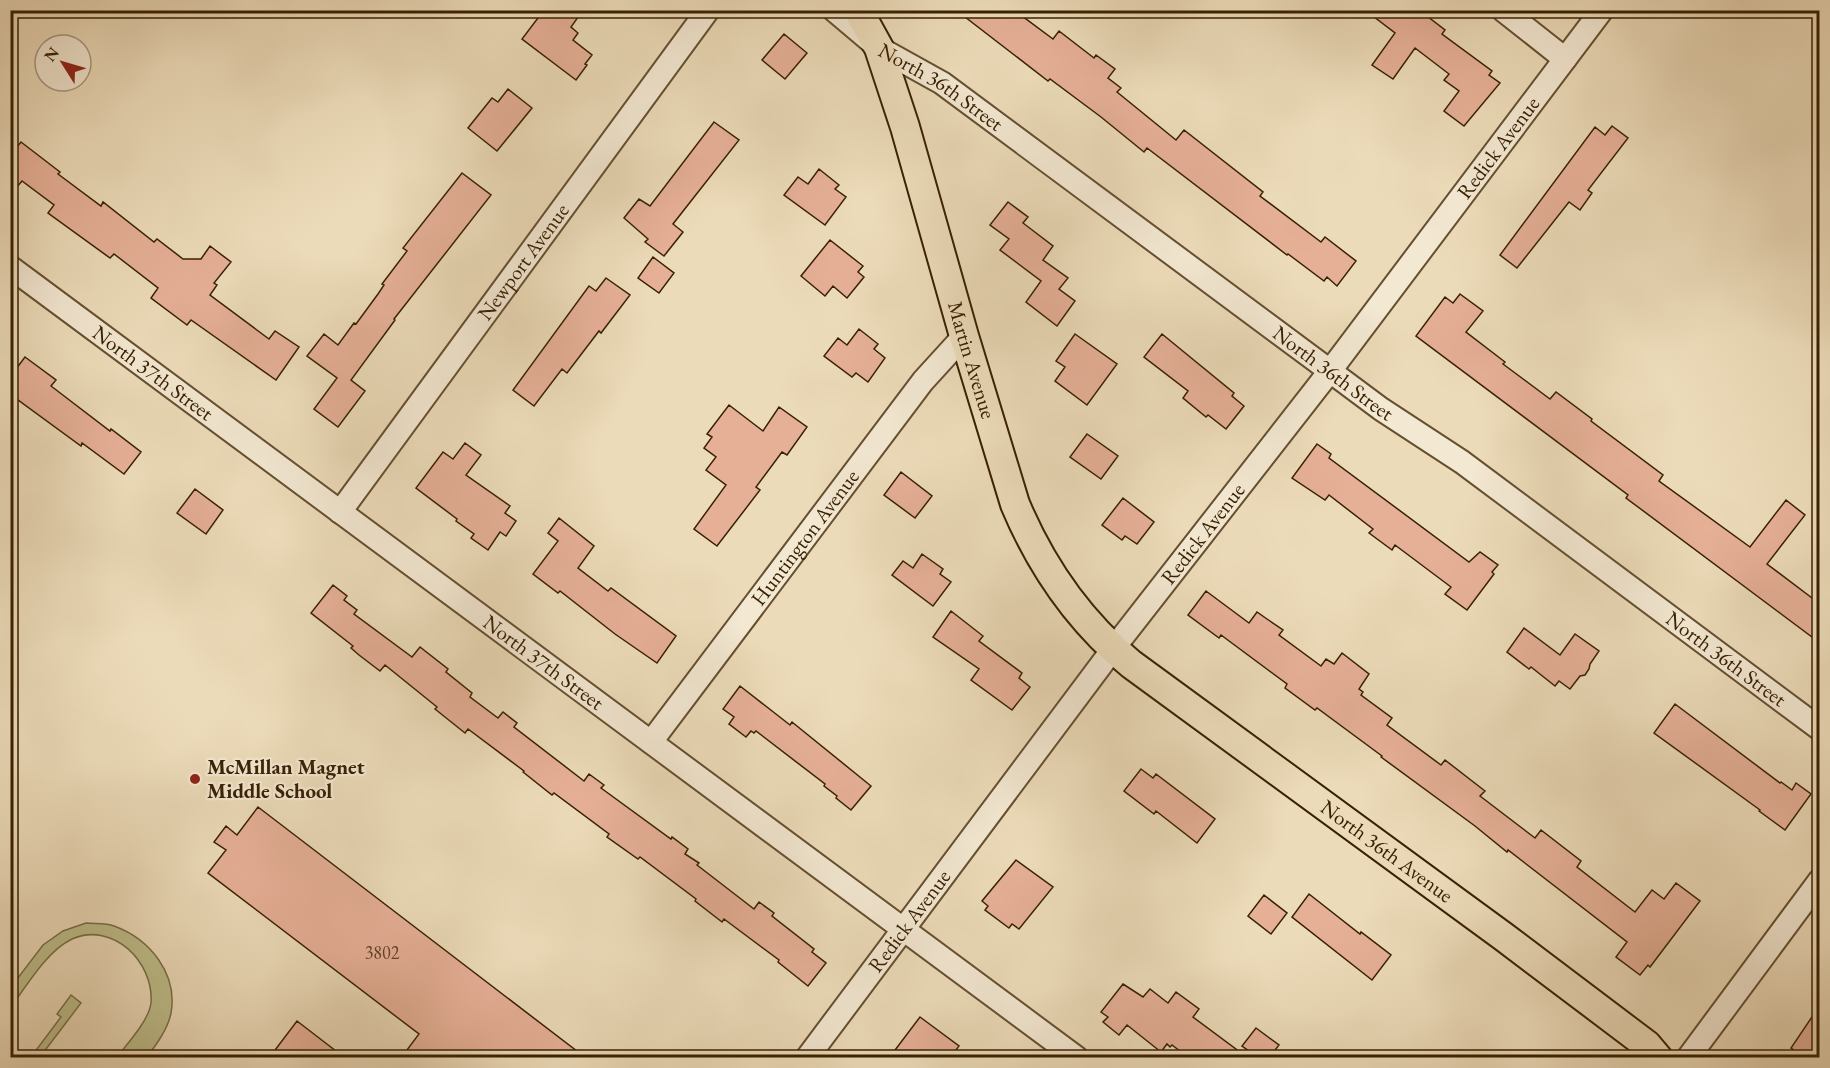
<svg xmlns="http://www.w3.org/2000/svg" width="1830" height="1068" font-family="'EB Garamond',serif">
<rect width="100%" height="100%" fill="#ecdbb9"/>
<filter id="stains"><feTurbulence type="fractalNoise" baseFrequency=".00333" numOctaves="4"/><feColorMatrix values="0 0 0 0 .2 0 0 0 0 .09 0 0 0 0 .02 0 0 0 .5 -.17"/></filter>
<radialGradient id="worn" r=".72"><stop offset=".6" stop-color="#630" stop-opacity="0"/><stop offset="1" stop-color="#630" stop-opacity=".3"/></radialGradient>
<path fill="#bdbe8b" stroke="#7a6f47" stroke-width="1.5" d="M86,923c9,1 20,0 28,3 36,13 64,48 57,87 -3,16 -15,32 -24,44h-30c11,-14 32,-37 34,-54 3,-41 -38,-82 -79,-64 -25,12 -45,46 -61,68v-20l32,-42 20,-14z
M71,995l10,8 -41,54h-9l30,-40 -4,-3z"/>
<path fill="#e6b097" stroke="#382003" stroke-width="1.5" d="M544,10h39l-12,17 7,6 -5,7 19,15 -7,9 2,1 -11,15 -54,-41z
M956,10h58l39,29 6,-8 35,27 2,-3 19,14 -7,9 13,10 -4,4 59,48 8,-10 79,62 -3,4 61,46 4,-5 31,24 -19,25 -10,-9 -3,4 -36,-27 -1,1 -140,-107 -3,4 -43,-35 -51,-38 -2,2z
M1365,10h54l26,20 -3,4 50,37 -3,4 11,8 -36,43 -20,-15 15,-20 -15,-11 5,-6 -34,-26 -22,31 -21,-14 23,-32z
M784,34l23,19 -22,26 -23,-19z
M508,89l24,19 -35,43 -29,-23 24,-30 6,4z
M714,122l25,18 -66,84 10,8 -19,24 -19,-14 3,-3 -24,-21 15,-19 11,7z
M1612,126l16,12 -40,52 4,3 -12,17 -11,-8 -52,66 -17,-13 95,-128 10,8z
M21,142l39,30 -2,2 43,32 2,-4 51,40 3,-3 26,20h18l9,-13 21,16 -17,21 3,2 -7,10 59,44 6,-8 24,16 -23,33 -85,-60 -4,5 -36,-27 7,-10 -44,-34 -4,4 -62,-45 6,-8 -32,-24 -12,14v-40z
M819,169l20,16 -4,4 11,8 -21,28 -41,-30 14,-18 10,7z
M462,173l29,22 -97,124 1,1 -44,60 14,11 -27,36 -24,-18 23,-31 -30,-22 17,-22 14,11 16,-22 2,1 22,-30 6,-9 -2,-1 25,-33 -4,-3z
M1008,202l20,15 -5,6 30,23 -10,14 25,18 -9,11 16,12 -18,25 -31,-24 15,-21 -41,-31 9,-11 -19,-14z
M830,240l33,26 -5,6 6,5 -17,21 -14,-12 -8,10 -24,-20z
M653,257l21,16 -15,20 -21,-15z
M606,278l24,17 -29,38 -2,-2 -32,42 -5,-4 -28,37 -21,-16 76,-104 7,5z
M1460,294l23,17 -17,21 39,30 -2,2 47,35 6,-7 36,27 -1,2 72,54 -4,6 91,66 36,-47 19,15 -38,49 53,40v39l-194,-145 2,-3 -212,-159 29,-39 8,6z
M859,329l19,15 -4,5 11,9 -17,24 -12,-9 -4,4 -28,-21 14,-18 9,7z
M1075,334l42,30 -30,41 -32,-24 10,-14 -9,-6z
M1162,334l72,59 -2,3 12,10 -18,23 -18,-14 -2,2 -23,-19 5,-7 -44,-34z
M25,357l31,23 -5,6 59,45 1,-2 30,23 -17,22 -42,-31 -1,3 -71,-52v-17z
M729,405l34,26 16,-24 28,20 -20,28 -5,-3 -26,35 4,3 -43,56 -23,-17 32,-44 -20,-15 10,-13 -12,-9 8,-11 -5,-3z
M1087,434l31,22 -17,23 -31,-22z
M465,443l16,12 -15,20 44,31 -5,7 11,8 -10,15 -6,-4 -12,18 -17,-12 3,-4 -18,-13 1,-2 -41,-31 27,-36 10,7z
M1317,444l14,10 -2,4 140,104 11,-10 18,13 -6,7 2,2 -27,36 -22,-16 6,-7 -56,-42 -3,5 -23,-17 4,-4 -44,-34 -4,5 -33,-22z
M901,472l31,24 -17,22 -31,-23z
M195,489l28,21 -17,24 -29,-21z
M1123,498l31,24 -17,22 -12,-8 -3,4 -20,-15z
M559,518l35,28 -16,22 30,23 3,-3 65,48 -19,27 -42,-29 -55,-43 -2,2 -25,-19 25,-33 -10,-8z
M922,554l21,15 -3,5 11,8 -18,24 -41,-31 11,-14 10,7z
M333,585l14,11 -3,4 13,10 -3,4 58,43 8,-10 28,22 -2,3 26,21 -2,4 28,21 5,-6 14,11 -3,4 70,54 5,-7 15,11 -3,3 70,51 1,-2 16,12 -3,5 14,9 -2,2 57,44 5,-7 15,11 -2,3 42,33 -2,3 14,11 -18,23 -30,-24 1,-2 -55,-41 -2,3 -27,-21 1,-2 -56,-42 -2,2 -31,-22 2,-3 -55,-41 -2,2 -29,-23 1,-1 -56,-42 -3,4 -30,-24 2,-2 -52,-42 -5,6 -21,-16 -8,-7 2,-2 -42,-33z
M1206,591l43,32 8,-11 10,7 16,11 -4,5 42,31 5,-7 8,5 8,-11 27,21 -10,15 4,3 -2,3 31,23 -5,7 54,40 4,-5 40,31 -5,5 55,42 6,-8 40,31 -4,6 58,45 17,-22 12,9 12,-16 24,18 -50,66 -2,-2 -8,10 -24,-18 11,-15 -119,-92 -1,2 -32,-26 -94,-69 1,-1 -65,-48 -2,2 -30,-22 2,-4 -66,-49 -2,3 -31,-23z
M951,611l32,25 -4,5 43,32 -3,5 11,9 -18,23 -41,-30 8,-11 -46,-32z
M1524,628l36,27 15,-21 24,17 -9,13 -1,5 -4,6 -5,1 -10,13 -11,-8 -4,5 -24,-19 -2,2 -22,-17z
M740,686l50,39 2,-3 79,64 -20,24 -15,-12 1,-2 -13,-10 1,-2 -69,-53 -2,2 -3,-2 -5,6 -17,-13 5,-7 -11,-8z
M1675,704l105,79 1,-1 11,8 4,-7 15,11 -26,36 -26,-19 1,-1 -106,-77z
M1141,769l12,9 3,-4 59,45 -18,24 -41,-32 -2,3 -30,-23z
M258,807l328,251h-185l18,-24 -211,-161 18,-23 -12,-8 12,-16 11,9z
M1016,860l37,27 -34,42 -7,-5 -3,4 -24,-18 3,-4 -6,-5z
M1309,894l51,40 1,-2 30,23 -19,25 -80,-63z
M1264,895l23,18 -16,21 -23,-18z
M1123,984l20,13 7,-8 18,14 8,-11 23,17 -6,8 55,41h-59l-17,-13 -2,2 -3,-3 -6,8 -34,-27 -8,10 -16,-13 5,-5 -7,-5z
M1820,1005v53h-15l-14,-10z
M920,1017l39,29 -9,12h-61z
M297,1021l48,37h-76z
M1256,1028l23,17 -10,13h-10l-17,-12z"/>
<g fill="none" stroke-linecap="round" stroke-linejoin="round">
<defs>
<g id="minor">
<path id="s1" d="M834,10l45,38 63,35 388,288 51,38 81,53 358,267"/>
<path d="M1503,10l62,49"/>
<path id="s2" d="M10,267l1067,791"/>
<path id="s3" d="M340,512l368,-502"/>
<path id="s4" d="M651,742l272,-361 41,-45"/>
<path id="s5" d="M807,1058l306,-409 217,-278 272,-361"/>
<path d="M1688,1058l132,-178"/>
</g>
<g id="major">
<path id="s6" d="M858,10l21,38 26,79 59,209 51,168c26,62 64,117 116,160l373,273 143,108 11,13"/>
</g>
</defs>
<use href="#minor" stroke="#654f30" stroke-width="26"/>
<use href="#major" stroke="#382003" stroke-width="32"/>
<use href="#minor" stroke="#f3e8d2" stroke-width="22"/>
<use href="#major" stroke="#ecdbb9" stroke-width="28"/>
</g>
<circle fill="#8f2418" stroke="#f3e8d2" stroke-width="2" cx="195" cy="779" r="6"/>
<g text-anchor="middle" stroke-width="4.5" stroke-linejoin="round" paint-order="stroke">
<g font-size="18" fill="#644428">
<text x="382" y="959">3802</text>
</g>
<g font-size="21" fill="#382003" stroke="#f3e8d2">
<text dy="7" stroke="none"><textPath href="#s1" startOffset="132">North 36th Street</textPath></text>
<text dy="7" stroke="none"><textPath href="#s5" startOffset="1143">Redick Avenue</textPath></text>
<text dy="7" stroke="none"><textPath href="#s3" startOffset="310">Newport Avenue</textPath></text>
<text dy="7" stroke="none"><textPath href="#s6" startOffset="369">Martin Avenue</textPath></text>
<text dy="7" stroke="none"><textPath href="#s2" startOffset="178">North 37th Street</textPath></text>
<text dy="7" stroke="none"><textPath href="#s1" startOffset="618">North 36th Street</textPath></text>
<text dy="7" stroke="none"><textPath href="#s5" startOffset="657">Redick Avenue</textPath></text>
<text dy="7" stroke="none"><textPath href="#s4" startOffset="256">Huntington Avenue</textPath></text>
<text dy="7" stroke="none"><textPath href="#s1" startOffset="1104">North 36th Street</textPath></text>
<text dy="7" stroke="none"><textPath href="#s2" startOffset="664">North 37th Street</textPath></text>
<text dy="7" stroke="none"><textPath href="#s6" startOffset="1036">North 36th Avenue</textPath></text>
<text dy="7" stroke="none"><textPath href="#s5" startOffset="171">Redick Avenue</textPath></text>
</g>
<g font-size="21" font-weight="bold" fill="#382003" stroke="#f3e8d2" text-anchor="start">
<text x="207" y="774">McMillan Magnet<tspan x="207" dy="24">Middle School</tspan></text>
</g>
</g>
<rect width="1830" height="1068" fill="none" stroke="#ecdbb9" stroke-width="36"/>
<rect x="12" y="12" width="1806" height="1044" fill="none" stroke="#382003" stroke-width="3"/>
<rect x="18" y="18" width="1794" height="1032" fill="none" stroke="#382003" stroke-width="1.5"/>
<g transform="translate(63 63) rotate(307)"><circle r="28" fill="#f3e8d2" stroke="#a8987f" stroke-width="1.5"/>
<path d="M0-4.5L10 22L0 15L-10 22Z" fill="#8f2418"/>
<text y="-9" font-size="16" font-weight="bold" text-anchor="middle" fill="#382003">N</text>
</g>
<rect width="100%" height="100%" filter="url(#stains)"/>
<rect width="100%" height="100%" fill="url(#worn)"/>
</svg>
